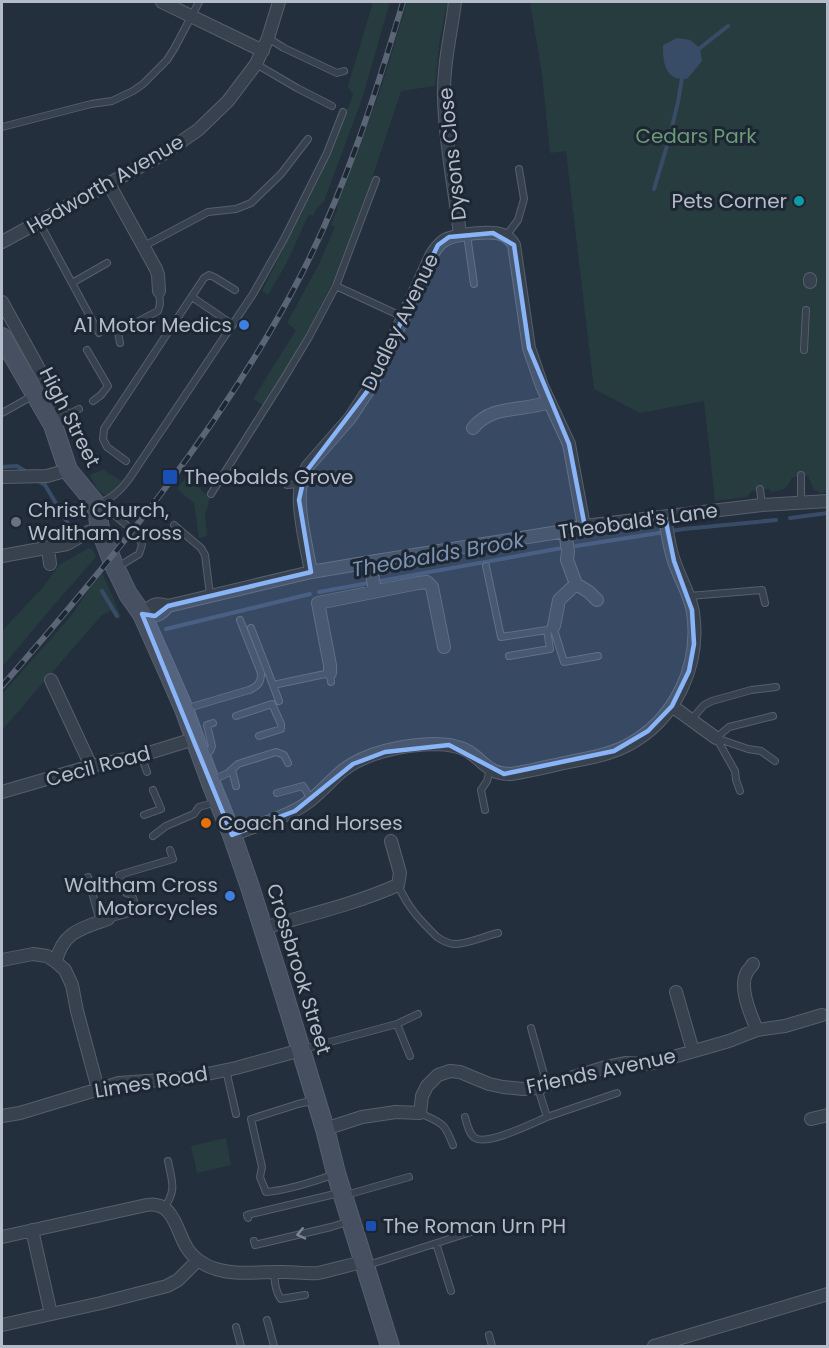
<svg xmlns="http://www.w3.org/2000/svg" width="829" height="1348" font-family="Poppins,sans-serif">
<rect width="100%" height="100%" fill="#242f3e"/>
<path fill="#263c3f" d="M373,2h17l-28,97 -38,102 -7,7 -4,8 -4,-2 -23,50 -18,31 -6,-4 58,-115 33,-81 -5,-9z
M407,2h42v5h-3l-7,38 -4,41 -34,5 -31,93 -35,93 -32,64 -40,64 -10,-6 43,-69 -9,-7 32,-59 16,-37 -4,-2 6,-15 1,-8 43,-114z
M530,2h297v490l-6,1 -7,-3 -6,-14 -7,-1 -9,3c-6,12 -9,12 -21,14l-2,-3 -17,2 -5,6 -32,4 -11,-100 -64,12 -46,-24 -28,-238 -16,2 -8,-79z
M105,469l1,3 16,9c-14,24 -22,15 -32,-6z
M187,476l23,22 -5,17 2,21 -8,2 -5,-35 -17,-14z
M89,548l4,2 3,7 -49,56 -45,54v-36l42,-45 15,-21z
M102,572l19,45 -5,2 -5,-8 -9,4 -100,115v-36l69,-78 20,-30z
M226,1138l5,27 -34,8 -6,-27z"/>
<path fill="#394c67" d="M677,38l13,2 10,8 2,13 -15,18c-4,-1 -8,0 -11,-1 -13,-5 -13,-22 -13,-33z"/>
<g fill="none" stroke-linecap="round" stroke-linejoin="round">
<path stroke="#394c67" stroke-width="4" d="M700,48l28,-22
M654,189l15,-50 9,-37 4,-24
M2,467l15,-1 11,7
M36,479l9,6 28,47
M790,518l38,-5
M576,546l108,-17 92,-9
M102,591l15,25
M319,592l243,-44
M166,629l144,-35"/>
<defs>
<path id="lane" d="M268,38l16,10 53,25 7,-2
M256,64l41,24 35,18
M2,127l89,-23 21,-3 21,-10 10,-7 24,-24 7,-11 25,-47
M39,222l60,111
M467,235l7,49
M506,236l12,-16 6,-21 -5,-30
M144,246l64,-34 28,-3 15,-6 30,-29 27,-35
M72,283l35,-20
M336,286l67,31
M192,297l41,28
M120,343l-2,-11 40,-21 2,-7 -1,-13
M87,350l21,36 -7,9 -8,6
M804,350l2,-40
M2,413l32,-18
M65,416l14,-7
M126,461l-19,-14 -4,-8 1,-10 100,-151 5,-3 5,2 21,13
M801,475v28
M287,485l13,-1
M760,489l2,16
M211,494l72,-114 26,-43 27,-51 40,-106
M108,500l4,13 26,22 4,10 -3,9 -21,13
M99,503c13,-4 22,-13 30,-24l124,-185 31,-55 43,-86 16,-41
M174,525l27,23 4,7 5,40
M486,566l15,71 46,-7 7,-4
M689,596l73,-6 3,13
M551,627l4,6 9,29 34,-6
M251,628l22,57 57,-12 1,9
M509,656l41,-7 -3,-19
M273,685l6,16
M188,708l61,-18c9,-4 12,-7 12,-17l-21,-53
M236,716l36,-12 9,20v5l-22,7
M691,720l13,-15 8,-4 39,-11 25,-3
M716,738l32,11 13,2 14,10
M716,738l13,-11 44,-11
M717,739l18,32 1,9 4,11
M204,754l6,-3 2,-5 -5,-21 6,-2
M141,755l6,17
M232,770l4,16
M213,780l15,-7 10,-9 38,-12 8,3 4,8
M277,793l26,-7 8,13
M485,810l-4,-20 6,-9 3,-11
M144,815l17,-6 -8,-19
M153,836l13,-10 28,-12 5,-7 18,-5
M88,877l12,45
M398,885c11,24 21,34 39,52 6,4 12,7 18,7 13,0 30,-8 43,-11
M108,919l29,-8 -5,-16 -6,-2 -7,-18 54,-16 -3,-9
M397,1024l13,32
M531,1028l16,57
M304,1049l93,-25 21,-10
M226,1070l10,44
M315,1100l-17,4 -47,15 11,48 -2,10 6,15c23,-2 47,-10 69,-18
M420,1113c23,11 24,9 33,32
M465,1117c2,7 4,17 10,21 12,8 58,-15 72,-21l-9,-29
M547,1117l70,-24
M346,1195l63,-18
M164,1208c13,-18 8,-26 4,-47
M248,1218l-1,-3 92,-22
M254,1241l1,4 76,-18 19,-6
M436,1243l15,48
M368,1265l103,-33
M274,1272c1,10 1,19 7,27l24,-4
M267,1320l7,26
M236,1327l5,19
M489,1335l3,11"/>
<path id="street" d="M162,2l101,49
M455,2c-4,32 -12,63 -11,96 1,46 11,92 16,137
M109,184l47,85 2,6 1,16
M2,242l161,-88 35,-24 30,-29 28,-37 12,-26 11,-36
M810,282v-3
M2,302l63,114 -12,9
M473,428c19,-24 49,-16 76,-26
M2,477l45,-1 21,-6
M565,531l3,20 -1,9 9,24
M48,548l2,16
M2,556l65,-12 21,-12 12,-3
M370,562l5,29
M311,572c-4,-23 -15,-66 -10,-88 1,-7 4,-12 7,-18l42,-48 19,-29 12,-23 51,-112c4,-5 7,-11 13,-14 10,-6 48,-10 58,-5 5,2 8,5 11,10l15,103 13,38 27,58 15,82
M142,614c10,-9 12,-12 26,-8l143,-34 59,-10 195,-31 19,-5 178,-21 66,-4
M142,614c14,2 17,3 26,-8
M554,626l5,-26 17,-16 13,8 8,8
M330,673v-8l-12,-62 100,-20 9,-1 5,5 12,60
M51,680l40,86
M672,706l44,32
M2,792l89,-26 48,-10 55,-17
M232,835c24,-10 51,-16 72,-30 14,-9 25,-23 38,-34 24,-19 61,-26 91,-27 13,0 29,2 39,10 15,11 18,20 39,20 20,-3 39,-8 58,-12 20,-4 39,-7 57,-16 49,-25 75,-80 67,-134 -3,-18 -13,-33 -19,-51 -5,-14 -7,-30 -9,-44
M263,928c45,-13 92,-24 135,-43l2,-12 -9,-32
M2,960l31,-6 14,2 9,6 9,8 7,15 5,26 21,78
M56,962c6,-30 26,-34 52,-43
M753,964c-2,3 -4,5 -6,8 -9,15 4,43 10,58
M676,992l17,59
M2,1116l18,-3 99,-30 69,-5 48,-10 65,-18
M811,1119l17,-4
M325,1129l37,-12 34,-5 24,1 2,-17 5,-10 11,-11 12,-4 10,1 29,12 14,3 20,2 15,-1 68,-21 19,-4 24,1 80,-23 28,-11 28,-4 37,-11
M32,1230l19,84
M2,1237l140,-31c4,-1 10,-2 14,-1 18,2 22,29 31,43 6,10 18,18 29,21 23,7 47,2 69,3 11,0 22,2 33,1 15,-3 30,-8 45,-11
M2,1325l99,-22 66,-17 11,-6 20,-20
M654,1346l174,-52"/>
<path id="secondary" d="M2,337l51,88 15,45 28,34 4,25 13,34 15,31 14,20 28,63 14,32 28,77 20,49 18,52 33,104 42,138 11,44 54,173"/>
</defs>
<use href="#lane" stroke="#565f6c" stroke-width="8"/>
<use href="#street" stroke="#565f6c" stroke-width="14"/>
<use href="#secondary" stroke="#565f6c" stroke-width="20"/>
<use href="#lane" stroke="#38414e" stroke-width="6"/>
<use href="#street" stroke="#38414e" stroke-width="12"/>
<use href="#secondary" stroke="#465061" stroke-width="18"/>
<defs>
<path id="rail" d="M2,686c111,-127 220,-258 298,-409 45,-87 75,-181 103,-275"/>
</defs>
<use href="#rail" stroke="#5a6575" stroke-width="6"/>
<use href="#rail" stroke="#1d2633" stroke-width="4" stroke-dasharray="11" stroke-linecap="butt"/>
</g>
<defs><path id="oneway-chevron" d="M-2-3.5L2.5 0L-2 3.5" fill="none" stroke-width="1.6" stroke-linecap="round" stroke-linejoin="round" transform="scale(1.5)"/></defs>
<use stroke="#7c8592" href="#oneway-chevron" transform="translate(301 1234) rotate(167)"/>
<path fill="#8ab4f8" fill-opacity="0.2" stroke="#8ab4f8" stroke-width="4.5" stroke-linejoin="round" d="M493,233l21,12 15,103 40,96 16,83 80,-10 9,44 18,49 2,34 -5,27 -17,35 -24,25 -34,20 -110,23 -55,-29 -64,7 -32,12 -58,47 -63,24 -90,-221 13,2 13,-10 143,-34 -12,-72 6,-27 64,-84 69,-144 11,-8z"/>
<circle fill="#0f9aa8" stroke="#1d2633" stroke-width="2" cx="799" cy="201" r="6"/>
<g fill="#3f7fe0" stroke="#1d2633" stroke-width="2">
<circle cx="244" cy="325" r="6"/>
<circle cx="230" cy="896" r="6"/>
</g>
<g fill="#1a4fb4" stroke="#1d2633" stroke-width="2">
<rect x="162" y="469" width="16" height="16" rx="3"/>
<rect x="365" y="1220" width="12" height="12" rx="3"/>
</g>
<circle fill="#6b7280" stroke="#1d2633" stroke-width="2" cx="16" cy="522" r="6"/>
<circle fill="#e8710a" stroke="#1d2633" stroke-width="2" cx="206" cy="823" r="6"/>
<g text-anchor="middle" stroke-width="6" stroke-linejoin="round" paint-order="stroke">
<g font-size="20" fill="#6b9a76" stroke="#1d2633">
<text x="696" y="143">Cedars Park</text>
</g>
<g font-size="20" fill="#b4bcc9" stroke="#1d2633">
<text transform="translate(452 154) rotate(-96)" y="7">Dysons Close</text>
<text transform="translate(105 184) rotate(-30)" y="7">Hedworth Avenue</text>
<text transform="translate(400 322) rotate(-64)" y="7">Dudley Avenue</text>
<text transform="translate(70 417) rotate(63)" y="7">High Street</text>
<text transform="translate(638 521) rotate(-8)" y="7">Theobald's Lane</text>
<text transform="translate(98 766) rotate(-15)" y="7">Cecil Road</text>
<text transform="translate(299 969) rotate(73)" y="7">Crossbrook Street</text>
<text transform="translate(601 1071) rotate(-12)" y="7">Friends Avenue</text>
<text transform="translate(151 1082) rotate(-9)" y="7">Limes Road</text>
</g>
<g font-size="20" fill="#b4bcc9" stroke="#1d2633" text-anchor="start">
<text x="787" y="208" text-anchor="end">Pets Corner</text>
<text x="232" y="332" text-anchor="end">A1 Motor Medics</text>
<text x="184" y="484">Theobalds Grove</text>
<text x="28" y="517">Christ Church,<tspan x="28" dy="23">Waltham Cross</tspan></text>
<text x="218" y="830">Coach and Horses</text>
<text x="218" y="892" text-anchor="end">Waltham Cross<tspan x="218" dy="23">Motorcycles</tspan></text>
<text x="383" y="1233">The Roman Urn PH</text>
</g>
<g font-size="21" font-style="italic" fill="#7c92b1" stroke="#1d2633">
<text transform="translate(438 555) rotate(-10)" y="7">Theobalds Brook</text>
</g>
</g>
<rect width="829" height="1348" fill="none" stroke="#b4bcc9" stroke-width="6"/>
</svg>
